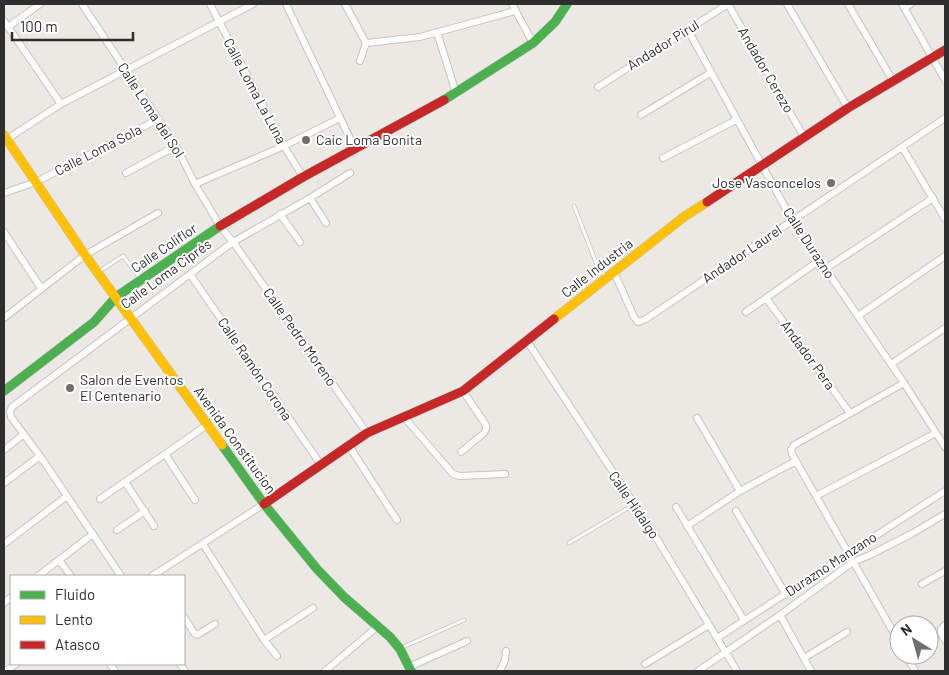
<svg xmlns="http://www.w3.org/2000/svg" width="949" height="675" font-family="Barlow,sans-serif">
<rect width="100%" height="100%" fill="#ece8e4"/>
<g fill="none" stroke-linecap="round" stroke-linejoin="round">
<defs>
<path id="lane" d="M574,206l23,59 9,12
M98,272l25,-16 18,23
M569,543l64,-38
M401,648l63,-28"/>
<path id="street" d="M82,4l94,142 19,38 25,42 13,16 134,191
M210,4l74,142 19,31
M286,4l69,145
M345,4l21,39
M512,4l21,39
M728,4l76,133
M787,4l61,104
M848,4l45,77
M902,4l43,76
M904,8l7,-4
M4,21l57,83
M8,27l32,-23
M688,30l104,190 112,163 41,64
M437,32l19,61
M366,43l54,-6 95,-26
M360,61l6,-18
M598,87l130,-83
M641,115l69,-42
M7,139l54,-35 192,-100
M902,147l43,72
M663,158l73,-38
M126,173l50,-27
M195,184l89,-38 56,-28
M4,193l32,-11 123,-63
M310,198l16,25
M280,214l20,28
M4,232l37,56
M825,269l108,-71
M614,272l20,45 4,5 8,-3 299,-201
M190,274l131,191
M766,298l84,115
M746,312l74,-52
M858,316l87,-60
M4,318l81,-63 73,-42
M527,341l130,198 80,132
M891,364l54,-36
M404,417l49,57 7,2 45,-2
M697,418l43,73
M349,446l48,74
M4,450l20,-16
M461,452l23,-19 2,-4v-4l-23,-34
M165,454l30,46
M125,482l29,44
M4,483l36,-27
M816,496l120,-63
M100,499l107,-74
M676,507l68,113
M736,511l49,82
M687,526l53,-35 56,-30
M117,530l28,-19
M4,544l63,-48
M203,544l61,96 13,16
M59,560l12,16
M38,576l55,-42
M121,576l-81,-120 -29,-39 -1,-6 2,-4 221,-165 77,-44 40,-25
M152,576l112,-72
M922,584l23,-13
M4,603l7,-6
M780,615l31,56
M184,617l10,16 3,2 18,-11
M945,625l-4,4v4l4,7
M717,638l228,-147
M264,640l49,-32
M899,642l-107,-188 -1,-4 3,-5 110,-62
M906,655l9,16
M804,658l43,-26
M110,664l5,7
M180,664l5,7
M645,664l64,-39
M409,667l58,-26
M5,671l11,-7
M325,671l53,-45
M500,671l5,-11 1,-9
M698,671l82,-56 73,-53 17,-7 43,-22 32,-19"/>
<path id="fast" d="M444,100l89,-57 22,-21 12,-18
M4,391l90,-69 22,-25 104,-71
M222,445l42,59 53,65 27,28 46,40 10,12 11,22"/>
<path id="slow" d="M4,135l81,120 137,190
M554,319l131,-103 22,-14"/>
<path id="jam" d="M707,202l141,-94 97,-58
M220,226l83,-49 141,-77
M264,504l103,-71 96,-42 91,-72"/>
</defs>
<use href="#lane" stroke="#c5c4c5" stroke-width="4.5"/>
<use href="#street" stroke="#c5c4c5" stroke-width="8"/>
<use href="#fast" stroke="#c5c4c5" stroke-width="10"/>
<use href="#slow" stroke="#c5c4c5" stroke-width="10"/>
<use href="#jam" stroke="#c5c4c5" stroke-width="10"/>
<use href="#lane" stroke="#fcfcfb" stroke-width="3"/>
<use href="#street" stroke="#fcfcfb" stroke-width="6"/>
<use href="#fast" stroke="#4caf50" stroke-width="9"/>
<use href="#slow" stroke="#ffc107" stroke-width="9"/>
<use href="#jam" stroke="#c62828" stroke-width="9"/>
</g>
<g fill="#706f6e" stroke="#fff" stroke-width="2">
<circle cx="306" cy="140" r="5"/>
<circle cx="831" cy="183" r="5"/>
<circle cx="70" cy="388" r="5"/>
</g>
<g text-anchor="middle" stroke-width="4" stroke-linejoin="round" paint-order="stroke">
<g font-size="14" fill="#2e2e2e" stroke="#fff">
<text transform="translate(663 45) rotate(-32)" y="5">Andador Pirul</text>
<text transform="translate(766 70) rotate(60)" y="5">Andador Cerezo</text>
<text transform="translate(255 91) rotate(62)" y="5">Calle Loma La Luna</text>
<text transform="translate(151 110) rotate(57)" y="5">Calle Loma del Sol</text>
<text transform="translate(98 150) rotate(-27)" y="5">Calle Loma Sola</text>
<text transform="translate(809 243) rotate(57)" y="5">Calle Durazno</text>
<text transform="translate(164 248) rotate(-34)" y="5">Calle Coliflor</text>
<text transform="translate(742 254) rotate(-34)" y="5">Andador Laurel</text>
<text transform="translate(597 268) rotate(-38)" y="5">Calle Industria</text>
<text transform="translate(166 274) rotate(-36)" y="5">Calle Loma Ciprés</text>
<text transform="translate(300 337) rotate(55)" y="5">Calle Pedro Moreno</text>
<text transform="translate(808 355) rotate(54)" y="5">Andador Pera</text>
<text transform="translate(255 369) rotate(56)" y="5">Calle Ramón Corona</text>
<text transform="translate(235 440) rotate(54)" y="5">Avenida Constitucion</text>
<text transform="translate(634 505) rotate(56)" y="5">Calle Hidalgo</text>
<text transform="translate(831 564) rotate(-33)" y="5">Durazno Manzano</text>
</g>
<g font-size="14" fill="#2e2e2e" stroke="#fff" text-anchor="start">
<text x="316" y="145">Caic Loma Bonita</text>
<text x="821" y="188" text-anchor="end">Jose Vasconcelos</text>
<text x="80" y="385">Salon de Eventos<tspan x="80" dy="16">El Centenario</tspan></text>
</g>
</g>
<rect width="949" height="675" fill="none" stroke="#2e2e2e" stroke-width="10"/>
<rect x="10" y="575" width="175" height="90" fill="#ffffff" stroke="#ababab"/>
<rect x="20" y="591" width="25" height="8" fill="#4caf50" stroke="#ababab"/>
<text x="55" y="600" font-size="15" fill="#2e2e2e">Fluido</text>
<rect x="20" y="616" width="25" height="8" fill="#ffc107" stroke="#ababab"/>
<text x="55" y="625" font-size="15" fill="#2e2e2e">Lento</text>
<rect x="20" y="641" width="25" height="8" fill="#c62828" stroke="#ababab"/>
<text x="55" y="650" font-size="15" fill="#2e2e2e">Atasco</text>
<g transform="translate(914 640) rotate(323)"><circle r="24" fill="#ffffff" stroke="#ababab"/>
<path d="M0-4L9 19L0 12L-9 19Z" fill="#706f6e"/>
<text y="-8" font-size="14" font-weight="bold" text-anchor="middle" fill="#2e2e2e">N</text>
</g>
<path d="M12 32v8h121v-8" fill="none" stroke="#2e2e2e" stroke-width="2.5"/>
<text x="20" y="32" font-size="15" fill="#2e2e2e" stroke="#ffffff" stroke-width="4" paint-order="stroke">100 m</text>
</svg>
